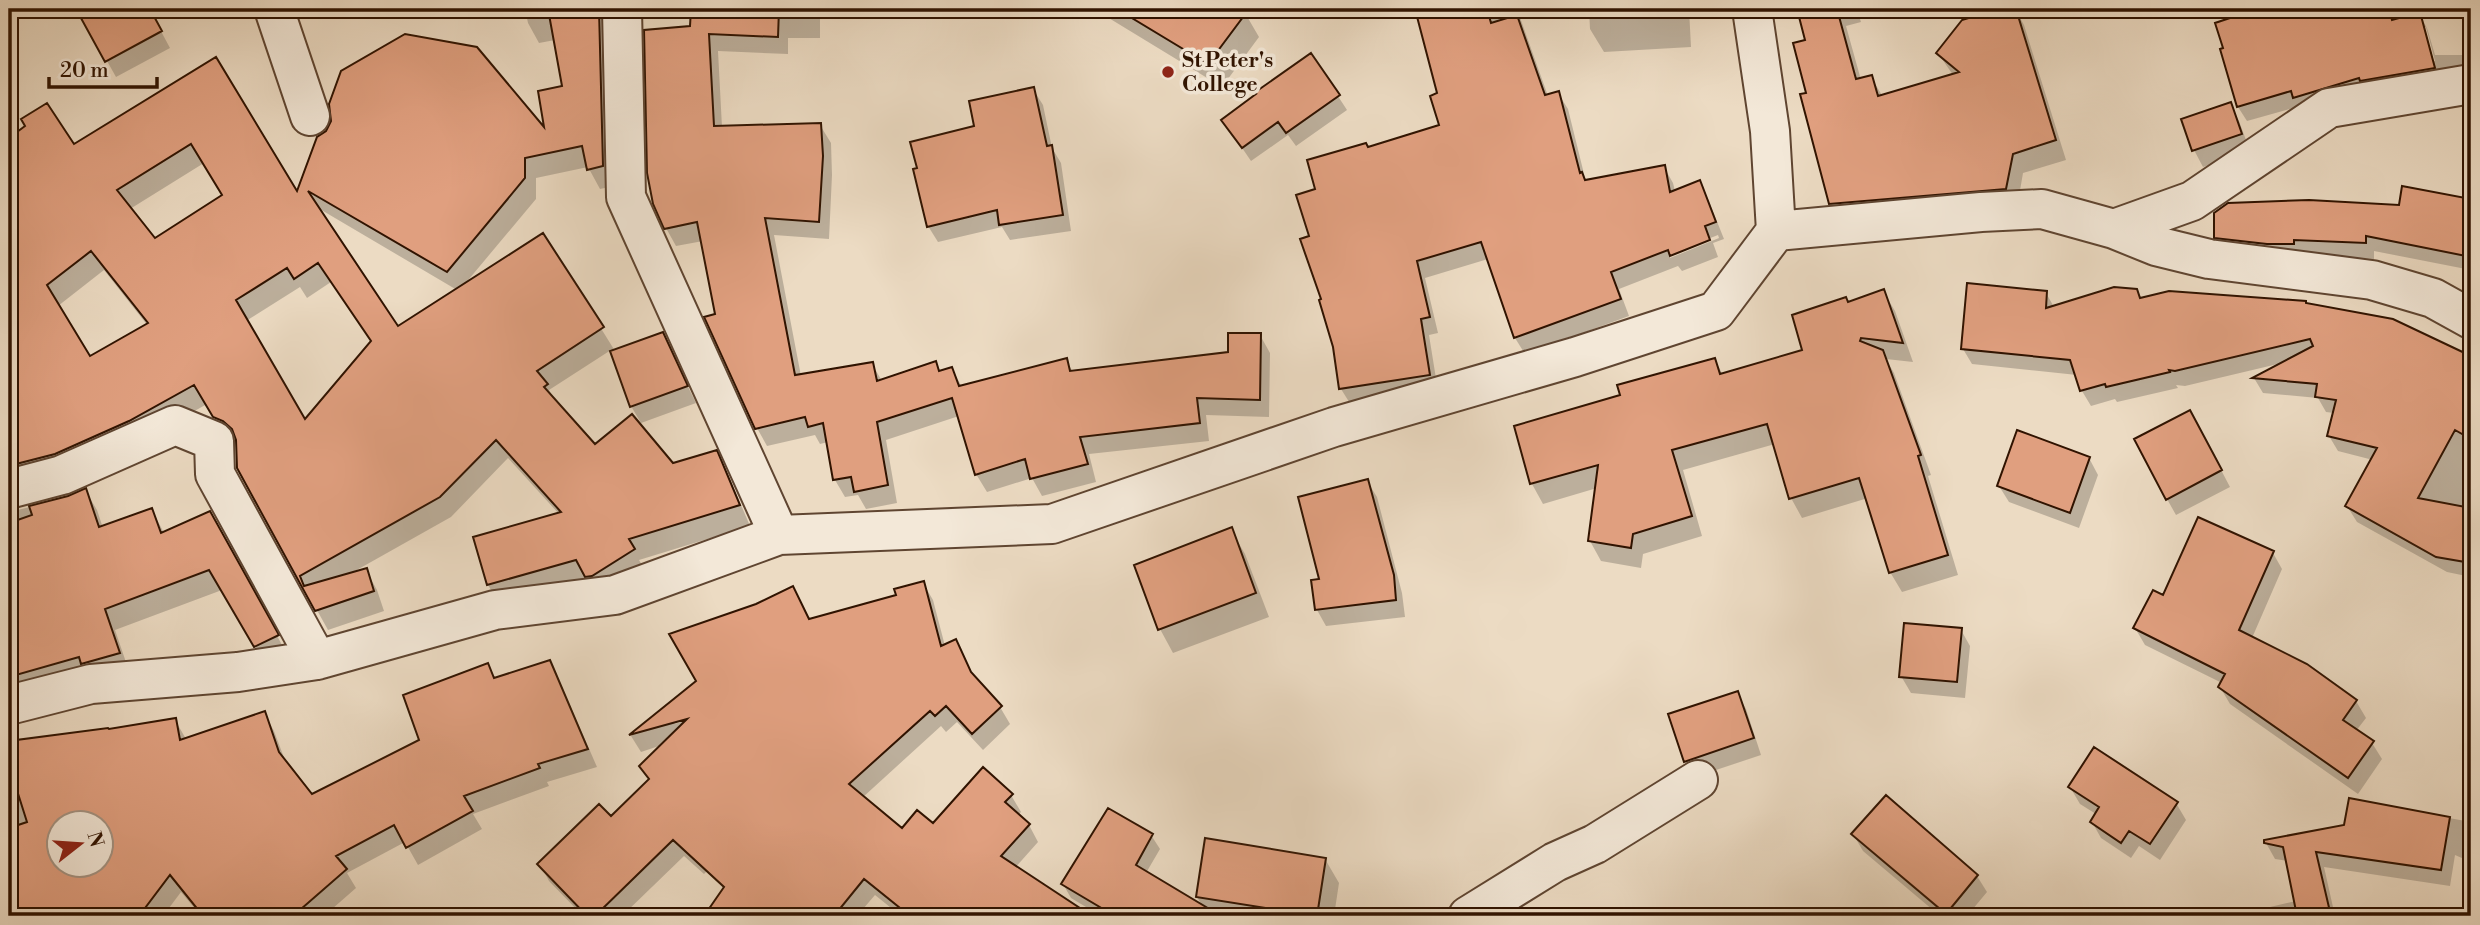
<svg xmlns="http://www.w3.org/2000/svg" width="2480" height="925" font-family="'Libre Bodoni',serif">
<rect width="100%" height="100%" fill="#ecdbc3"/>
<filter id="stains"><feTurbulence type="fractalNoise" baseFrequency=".00286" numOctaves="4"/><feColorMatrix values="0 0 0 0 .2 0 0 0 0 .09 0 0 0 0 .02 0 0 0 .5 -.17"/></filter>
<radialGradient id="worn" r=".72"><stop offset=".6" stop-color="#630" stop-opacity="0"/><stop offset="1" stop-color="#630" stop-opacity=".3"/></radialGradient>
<path fill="#0003" fill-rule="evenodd" d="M83,9h66l21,39 -54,29 -37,-66z
M525,9h81l8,177 -14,3 -12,-22 -52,11v21l-72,86 79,-50 72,116 47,-17 34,69 -55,20 -10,-17 -20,-56 -62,40 8,14 38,43 78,18 43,-13 11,20 23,54 -111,34 6,10 -145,35 -12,-20 -13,-47 84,-24 -51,-56 -57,59 -96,54 11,-1 11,20 7,21 -56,19 -90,-162 -2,-27 -10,-4 -19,-33 -66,37 -132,50v-75l8,-2 -8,-14v-260l18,-13 46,19 142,-87 83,136 21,-57 228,-4 17,-47 -9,-47 -16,3 -11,-20zM204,163l20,33 -70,44 -24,-31zM318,208l139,82 -60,38zM104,270l44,56 -59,33 -31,-53zM331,282l41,61 -67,79 -59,-101 54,-34 7,11z
M704,9h116v29h-32v16l-70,-3 4,76 98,-2 11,18 1,32 -3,64 -55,-4 27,141 71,-12 10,17 53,-18 6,9 11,-3 10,18 104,-27 7,12 157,-18 30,-19 10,18 -1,64 -63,-2 3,26 -120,13 7,28 -54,14 -10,-18 -45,14 -11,-18 -17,-58 -73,24 11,63 -31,6 -8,-14 -13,2 -10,-17 -7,-38 -8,2 -5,-9 -48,11 -10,-18 -40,-113 -14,-74 -27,5 -10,-18 37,-201z
M1094,9h144l7,4 14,24 -37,50z
M1417,9h100l31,87 10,-3 10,16 18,73 78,-15 9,16 2,8 24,-9 9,17 16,40 -11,4 5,14 -36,14 -4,-5 -59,23 10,27 -104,38 -10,-16 -27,-79 -63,19 13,55 -9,2 9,56 -87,14 -10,-16 -30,-152 6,-46 51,-42 73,-23 -2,-32zM1718,235l1,3 -49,20v-4z
M1589,9h100l2,38 -87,5 -14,-23z
M1798,9h66l-6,4 3,9 -15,4 15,54 10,-3 12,20 70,-22 -15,-22 25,-31 40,-13h12l9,16 42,135 -43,13 -6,35 -175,15 -12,-20 -22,-109 -1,-53z
M2263,9h129l3,12 24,-7 8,14 8,27h36v23l-171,28 -53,15 -9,-14 -13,-58 -8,-25zM2422,27h4l9,34 -3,1z
M1311,55l36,55 -51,36 -8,-11 -37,26 -28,-41z
M1033,89l10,16 9,43 9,15 10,68 -61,9 -8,-13 -64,15 -10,-16 -8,-57z
M2230,104l9,17 11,30 -47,16 -9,-17 -11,-30z
M2404,188l67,14v68l-97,-19v8l-149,-6 -9,-16 184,-30z
M1883,291l12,20 18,51 -27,-3 8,14 37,102 -3,1 30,99 -56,17 -12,-20 -22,-74 -66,20 -11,-20 -16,-54 -92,26 19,66 -59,18 -2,14 -40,-7 -11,-20 7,-53 -54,16 -11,-20 -16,-57 106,-31 93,-36 8,15 81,-24 44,-47z
M2136,291l5,8 165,6 165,66v206l-24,-5 -90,-50 -10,-16 26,-46 -35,-9 -9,-15 5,-23 -8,-1 -8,-14 -55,-5 -9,-15 28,-15 -97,23 -9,-1 2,3 -61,14 -2,-3 -24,7 -9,-15 -5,-16 -105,-11 -9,-15 83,-56 8,14z
M2199,428l31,59 -54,28 -9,-16z
M2089,458l9,17 -19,53 -70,-26 -10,-16z
M1367,481l10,16 25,96 3,24 -79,9 -9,-16 4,-29z
M85,490l12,20 6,18 49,-18 12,23h57l67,123 -21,11 -45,-77 -107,40 15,44 -121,18v-180l59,-14z
M1231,530l14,24 24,63 -96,36 -13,-24z
M2273,553l9,16 -30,69 54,28 50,35 10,17 -10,13 16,12 10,16 -24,35 -128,-90 -10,-17 2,-4 -77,-38 -10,-17 29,-31z
M923,583l10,17 12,46 55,61 10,17 -27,26 -26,-28 -11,10 -5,-6 -79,72 40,32 31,-5 78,-30 10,17 -3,3 11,10 9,17 -23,26 61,40 5,8h-180l-26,-21 -18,21h-151l89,-130 -1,-2 -90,90 -20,-18 -62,60h-39l-34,-35 -9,-17 71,-46 39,-37 -9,-15 21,-21 -21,7 -10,-16 67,-55 112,-60 88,-25zM696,718l-22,6 5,-5z
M1961,630l9,16 -5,52 -54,-5 -10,-17z
M549,662l10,18 38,87 -50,15 2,4 -76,28 9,15 -64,36 -13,-23 -58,31 9,15 -32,28h-123l-20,-24 -18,24h-154v-175l1,2 165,-23 11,19 78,-26 10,18 12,32 25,33 110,-56 66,-75 9,14zM60,824h42v42h-42z
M1737,693l9,16 15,46 -66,22 -10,-16z
M2070,787l106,16 10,17 -26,40 -21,-14 -8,12 -30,-20 -9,-16 4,-8 -16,-10z
M2350,800l121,22v40l-16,-7 -5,31 -126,-19 11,49h-63l-2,-9 26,-6 -8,-40 -13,-2 -9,-16 80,-17z
M1853,834l124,42 10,16 -20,24h-27l-77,-65z
M1151,835l9,14 -14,24 57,34 -6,-10 128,-38 14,24 -5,33h-233l-30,-18 -8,-14z"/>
<path fill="#e09f7f" stroke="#301300" stroke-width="2" fill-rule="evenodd" d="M76,9h74l12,22 -57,31z
M548,9h51l4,157 -16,4 -5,-24 -57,12v20l-78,94 -139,-81 90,135 145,-93 61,94 -67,44 11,13 -4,3 51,57 37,-30 41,49 44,-13 23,55 -111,34 6,10 -43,27 -7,1 -9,-17 -89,25 -14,-48 88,-25 -65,-72 -56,57 -140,79 4,10 63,-18 7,23 -59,20 -78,-143 -1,-28 -4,-11 -9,-8 -10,-4 -19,-32 -65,36 -74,33 -39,10 -7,-25v-301l16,-12 -4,-7 26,-16 27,41 142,-87 81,134 20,-54 9,-6 5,-10 -2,-17 12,-33 64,-37 72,13 67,80 -6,-36 24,-5zM191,144l31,51 -67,43 -38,-48zM91,251l57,72 -58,33 -43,-71zM318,263l53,78 -66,78 -69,-119 51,-32 7,11z
M691,9h88l-1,28 -69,-3 5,92 107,-3 2,33 -4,66 -54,-4 30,157 78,-13 4,19 59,-20 3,10 13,-4 7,19 108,-28 3,13 158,-19v-19h33l-1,67 -63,-2 3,25 -120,14 8,27 -58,15 -5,-20 -50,16 -23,-77 -75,24 11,63 -34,7 -3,-15 -18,3 -10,-57 -15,4 -3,-10 -50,12 -51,-112 11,-3 -18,-92 -33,7 -11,-25 -6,-31 -3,-143 46,-4z
M1117,9h132l-41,55z
M1415,9h72l4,14 26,-8 28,80 14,-4 21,82 2,-1 3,8 80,-15 5,27 30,-12 16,42 -11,4 5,14 -40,16 -2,-6 -57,22 10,27 -107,39 -33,-96 -64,19 13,56 -9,2 9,56 -91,14 -6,-42 -14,-47 2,-1 -21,-60 9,-3 -13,-41 19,-6 -8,-29 59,-17 2,4 71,-22 -9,-29 7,-3z
M1797,9h40l19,70 16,-4 6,21 81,-24 -23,-19 26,-33 36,-11h18l40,131 -43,14 -7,35 -177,15 -29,-110 6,-1 -13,-50 12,-3z
M2257,9h132l3,11 28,-8 15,56 -75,13 -1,-3 -66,20 -2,-7 -54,16 -17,-58 3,-1 -8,-25z
M1311,53l29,42 -54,38 -8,-11 -36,26 -21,-28 35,-26 -2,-1z
M1034,87l13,59 5,-1 11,70 -64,10 -2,-15 -70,17 -14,-58 4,-1 -7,-26 64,-16 -5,-25z
M2231,102l11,32 -50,17 -11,-32z
M2402,186l69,13v58l-105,-21v7l-72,-3v4h-27l-53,-6v-25l14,-10 81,-3 90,5z
M1967,283l80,8 -1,17 68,-21 23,2 3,9 29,-7 137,10v2l87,16 78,37v83l-16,-9 -37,68 53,10v55l-35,-6 -91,-51 32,-58 -50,-12 9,-36 -21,-3 2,-13 -65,-6 61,-32 -3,-7 -135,32 -6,-1 1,2 -64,15 -1,-3 -25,7 -10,-31 -109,-11z
M1884,289l19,54 -42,-5 -1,3 23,9 38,105 -3,1 30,99 -59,18 -30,-95 -70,21 -22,-75 -95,26 20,66 -59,18 -2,14 -43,-7 10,-76 -68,19 -16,-58 106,-31 -3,-10 98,-27 5,16 82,-24 -10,-35 54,-18 2,5z
M663,332l25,54 -58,21 -20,-56z
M2190,410l32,60 -56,30 -32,-61z
M2017,430l73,27 -20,56 -73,-27z
M1368,479l26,96 2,25 -81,10 -4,-30 8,-1 -21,-82z
M86,488l13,39 53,-19 9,25 49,-22 69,124 -25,12 -45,-77 -104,39 15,44 -39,11 -2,-7 -70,20v-154l23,-8 -3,-9 39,-10z
M2198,517l76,34 -35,79 68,34 50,36 -14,20 31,21 -26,37 -130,-91 7,-13 -92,-46 20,-38 10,5z
M1232,527l24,66 -98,37 -24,-65z
M924,581l17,65 15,-7 15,33 31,34 -30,28 -26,-28 -11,10 -5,-5 -81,73 53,44 15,-18 16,13 50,-56 30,27 -8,8 25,22 -29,32 91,60h-182l-46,-37 -30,37h-130l20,-29 -51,-47 -78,76h-8l-50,-52 62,-60 12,12 38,-37 -10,-13 48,-47 -58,16 67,-54 -27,-47 87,-30 37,-18 16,33 87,-24 -2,-6z
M1904,623l58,5 -5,54 -58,-5z
M550,660l38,89 -50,15 2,4 -76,28 9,15 -67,37 -12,-23 -58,31 11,13 -54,47h-90l-33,-41 -31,41h-130v-88l18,-6 -18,-57v-24l99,-13 1,1 67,-11 4,22 85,-29 14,41 33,42 107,-54 -16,-45 85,-32 6,15zM60,823h42v42h-42z
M1738,691l16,47 -70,24 -16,-48z
M2094,747l84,55 -28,42 -21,-13 -8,12 -31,-21 9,-15 -31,-20z
M1886,795l92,80 -32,39 -95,-80z
M2349,798l101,19 -9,53 -125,-18 15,64h-34l-14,-69 -19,-4v-3l80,-15z
M1108,808l45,26 -17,31 85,51h-106l-54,-32z
M1205,838l121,20 -9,58 -121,-19z"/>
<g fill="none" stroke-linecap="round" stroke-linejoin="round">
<defs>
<path id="minor" d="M274,9l36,107
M622,9l4,188 153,338
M2114,229l78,-28 137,-93 142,-24
M1776,231l205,-19 61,-3 72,20 42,17 53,13 163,21 61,18 38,21
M9,489l53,-14 113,-50 39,16 1,33 102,186
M9,705l82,-21 147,-12 79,-12 178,-50 120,-15 164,-60 273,-11 282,-97 241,-70 141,-46 60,-80 -6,-100 -18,-122
M1468,916l87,-54 40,-18 103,-64"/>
</defs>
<use href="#minor" stroke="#5f4531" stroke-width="42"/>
<use href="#minor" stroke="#f3e8d8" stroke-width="38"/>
</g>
<circle fill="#8f2418" stroke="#f3e8d8" stroke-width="2.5" cx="1168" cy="72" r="7"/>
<g text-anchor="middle" stroke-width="7" stroke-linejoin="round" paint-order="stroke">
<g font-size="21" font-weight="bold" fill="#301300" stroke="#f3e8d8" text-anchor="start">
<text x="1182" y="67">St Peter's<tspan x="1182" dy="24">College</tspan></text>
</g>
</g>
<rect width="2480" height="925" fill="none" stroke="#ecdbc3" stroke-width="35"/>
<rect x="10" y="10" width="2459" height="904" fill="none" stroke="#301300" stroke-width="3.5"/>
<rect x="18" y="18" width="2445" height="890" fill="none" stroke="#301300" stroke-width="2"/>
<g transform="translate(80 844) rotate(73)"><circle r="33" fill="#f3e8d8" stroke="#a59382" stroke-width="2"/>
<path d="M0-5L12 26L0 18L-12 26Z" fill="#8f2418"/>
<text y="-10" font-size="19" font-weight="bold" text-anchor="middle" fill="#301300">N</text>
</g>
<path d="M49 77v10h108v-10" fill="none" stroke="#301300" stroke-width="3.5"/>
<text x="60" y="77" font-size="21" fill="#301300" stroke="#f3e8d8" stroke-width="5" paint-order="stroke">20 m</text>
<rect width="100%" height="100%" filter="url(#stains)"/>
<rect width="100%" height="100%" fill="url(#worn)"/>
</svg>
